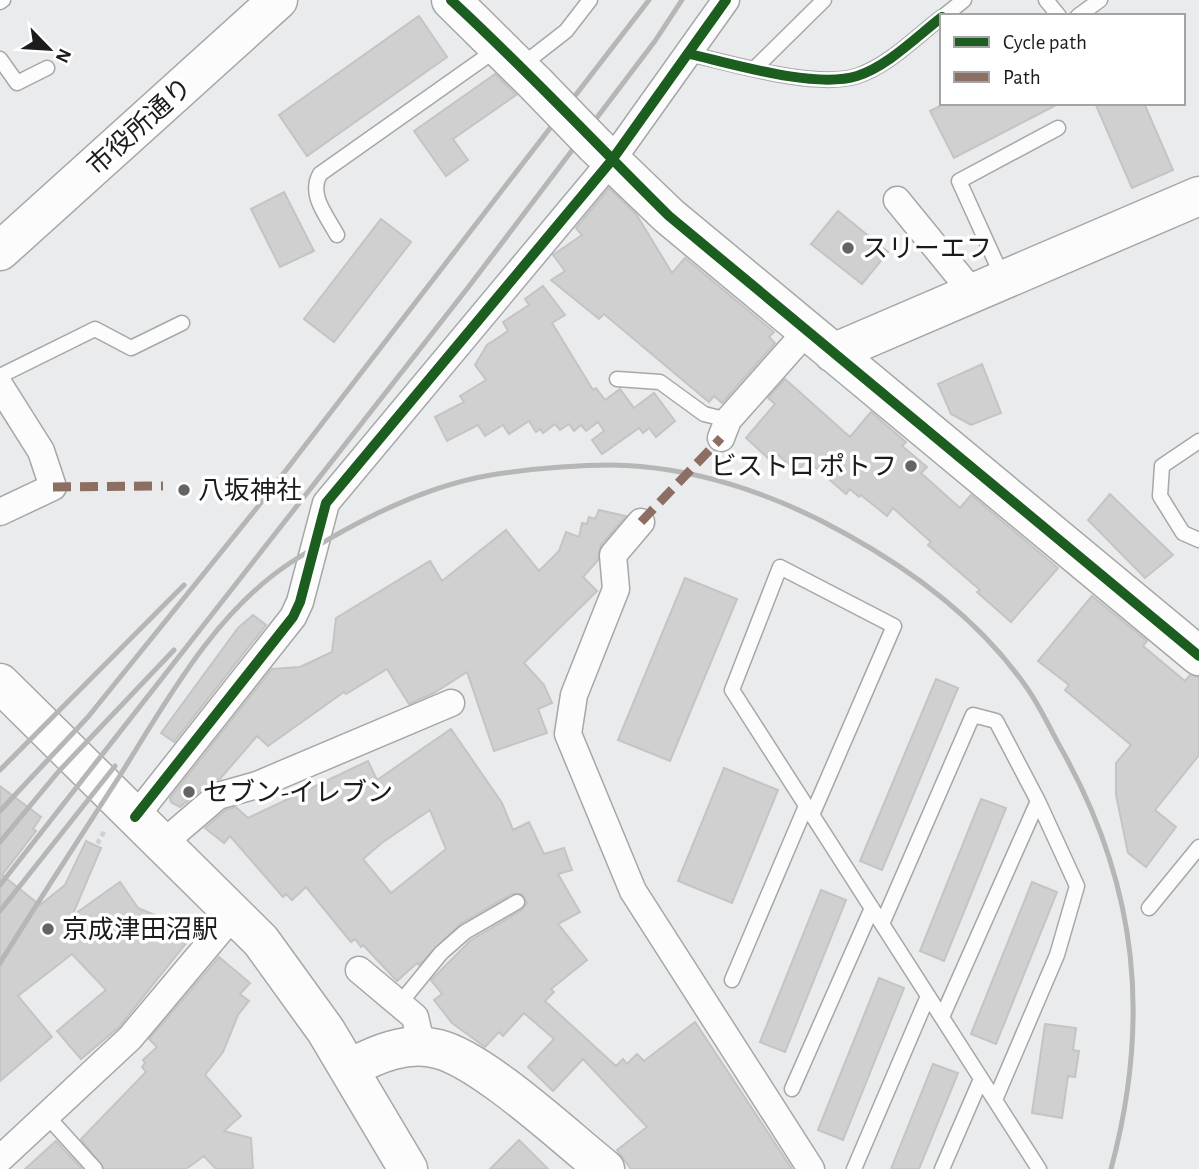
<svg xmlns="http://www.w3.org/2000/svg" width="1199" height="1169" font-family="'Alegreya Sans','Noto Sans JP',sans-serif">
<rect width="100%" height="100%" fill="#eaebec"/>
<path fill="#d0d0d0" stroke="#c4c4c4" stroke-width="2" fill-rule="evenodd" d="M419,16l28,41 -140,99 -28,-41z
M495,74l21,21 -63,44 15,21 -22,16 -32,-45z
M946,103h114l-106,55 -24,-47z
M1095,103h49l29,67 -41,18z
M609,188l27,26 36,59 13,-15 89,74 -5,5 6,6 -53,60 -8,-7 -5,6 -105,-88 -5,5 -48,-39 14,-9 -12,-16 29,-20 -6,-7z
M284,192l30,59 -34,16 -29,-58z
M838,211l50,41 -26,32 -51,-40z
M381,219l30,23 -77,100 -30,-23z
M543,286l22,29 -13,8 41,67 3,-2 9,12 15,-11 14,19 20,-15 21,28 -19,16 -7,-9 -6,5 -4,-5 -37,26 -10,-14 12,-9 -6,-9 -12,9 -5,-6 -7,6 -5,-7 -9,6 -5,-6 -12,9 -3,-4 -4,3 -7,-11 -20,13 -6,-9 -18,11 -7,-11 -31,16 -12,-24 29,-15 -4,-6 26,-16 -11,-15 12,-20 21,-14 -5,-9 26,-17 -4,-6z
M982,364l19,49 -30,12 -20,-11 -13,-30z
M785,379l65,58 21,-25 35,30 -4,4 25,21 -6,6 39,35 11,-13 87,73 -47,54 -34,-30 3,-2 -52,-45 3,-3 -38,-34 -6,8 -26,-21 -2,2 -9,-8 -4,5 -39,-34 -10,12 -23,-21 -6,7 -22,-20 29,-34 -7,-6z
M1110,494l63,61 -28,23 -57,-58z
M599,510l27,6 -25,29 -3,15 -15,17 14,14 -73,72 20,22 8,18 -14,6 9,24 -53,18 -27,-79 -33,21 -25,11 -22,-35 -41,25 -2,-2 -76,54 -11,-10 -37,43 -12,5 -28,23 -9,-5 -1,-4 102,-129 28,-2 32,-15 4,-34 94,-57 12,20 64,-51 33,41 20,-20 7,-19 13,5 3,-14 5,1 2,-7 6,2z
M685,578l52,21 -67,162 -52,-21z
M1092,596l55,45 -4,5 42,35 5,-6 9,2v78l-44,55 21,17 -30,40 -18,-14 -12,-58v-32l15,-18 -66,-55 4,-5 -31,-24z
M253,615l13,10 -92,117 -13,-9 77,-105z
M936,679l22,9 -76,182 -22,-9z
M451,729l51,74 11,27 16,-8 15,32 20,-6 8,22 -14,4 22,38 -22,12 29,36 -36,29 3,3 -9,9 71,65 7,-7 4,5 10,-10 7,7 51,-39 97,147h-161l-14,-19 30,-23 -64,-68 -30,32 -25,-24 26,-28 -30,-26 -21,23 -4,-4 -14,15 -33,-24 -18,-23 8,-6 -11,-14 40,-40 51,-30 5,-7 -5,-9h-10l-52,30 -41,41 -2,-2 -20,18 -34,-36 -2,2 -6,-8 -4,3 -45,-55 -14,13 -6,-6 -3,3 -53,-61 -6,7 -19,-15 21,-18 10,-3 12,11 120,-57 9,19zM430,810l16,39 -55,44 -28,-34 20,-17z
M724,768l54,22 -46,113 -54,-22z
M0,786l41,31 -8,12 3,2 -34,44 38,30 25,-20 21,-44 15,7 -29,68 48,-34 18,26 57,24 -76,95 -38,32 -24,-28 49,-41 -34,-36 -54,42 34,41 -52,44z
M981,799l25,9 -62,153 -24,-10z
M1032,882l25,10 -61,152 -25,-10z
M821,890l25,10 -61,152 -25,-10z
M219,957l31,26 -10,11 9,7 -11,14 -15,37 -18,23 36,41 -17,15 27,7 2,31h-37l-12,-13 -18,13h-82l-23,-30 65,-67 -4,-5 3,-4 -2,-3 14,-13 -8,-8z
M879,978l25,10 -61,152 -25,-10z
M1045,1024l31,4 -3,22 6,1 -4,26 -7,-1 -6,42 -30,-5z
M933,1064l25,9 -39,96h-28z
M519,1140l29,29h-58z
M56,1141l26,28h-57z"/>
<g fill="none" stroke-linecap="round" stroke-linejoin="round">
<defs>
<path id="lane" d="M1046,0l13,16
M0,2l3,-2
M944,16l20,-16
M1078,16l22,-16
M690,54c43,10 125,35 167,22 31,-10 59,-39 85,-59
M0,59l17,24 30,-15
M521,66l45,-35 24,-31
M754,69l70,-69
M337,235c-10,-19 -29,-40 -17,-61l177,-125
M1003,278l-44,-97 99,-53
M0,376l95,-47 36,19 51,-25
M617,379l43,3 44,32 24,6
M1199,441l-37,25 -2,30 23,37 16,7
M812,815l82,-189 -114,-59 -48,123 307,479
M1149,908l50,-61
M882,924l91,-209 23,6 42,80 39,85 -20,69 -62,145
M732,980l74,-174
M401,1002l40,-49 24,-21 52,-30
M942,1017l96,-216
M792,1089l80,-181
M47,1116l48,53
M854,1169l74,-173
M942,1169l39,-90"/>
<path id="street" d="M897,200l76,93
M0,386l41,65 12,36 -53,25
M721,438l7,-18 78,-88
M641,522l-28,33 3,34 -42,106 -6,39 65,157 178,278
M135,817l158,-200 7,-15 26,-99 286,-343 114,-160
M162,844l56,-48 39,-11 194,-82
M359,970l56,47 7,30
M0,1159l130,-121 105,-125"/>
<path id="secondary" d="M451,0l85,84
M595,145l74,71 530,440
M0,251l278,-251
M833,353l366,-157
M0,683l261,258 65,90 82,138
M350,1068c27,-14 56,-27 88,-19 45,11 128,89 167,120"/>
</defs>
<use href="#lane" stroke="#a6a7a8" stroke-width="17"/>
<use href="#street" stroke="#a6a7a8" stroke-width="29"/>
<use href="#secondary" stroke="#a6a7a8" stroke-width="41"/>
<path stroke="#d0d0d1" stroke-width="4.5" stroke-dasharray="5 3.5" stroke-linecap="butt" d="M93,851l12,-21
M112,1162l92,-89"/>
<use href="#lane" stroke="#fcfcfc" stroke-width="14"/>
<use href="#street" stroke="#fcfcfc" stroke-width="26"/>
<use href="#secondary" stroke="#fcfcfc" stroke-width="38"/>
<path stroke="#b6b6b6" stroke-width="5" d="M0,770l184,-185
M0,811l88,-94 168,-208 393,-509
M0,842l59,-71 115,-121
M0,885l470,-600 185,-244 27,-41
M0,911l115,-145
M0,963c39,-63 79,-124 119,-186 47,-75 95,-164 171,-214 60,-39 130,-76 201,-88 39,-6 81,-10 120,-10 82,1 164,29 235,69 69,38 136,89 181,154 14,20 24,43 36,64 75,135 88,268 48,417"/>
<defs>
<path id="secondary-bridge" d="M536,84l59,61"/>
</defs>
<use href="#secondary-bridge" stroke="#a6a7a8" stroke-width="41" stroke-linecap="butt"/>
<use href="#secondary-bridge" stroke="#fcfcfc" stroke-width="38"/>
<path stroke="#8d6e63" stroke-width="9" stroke-dasharray="18 9" stroke-linecap="butt" d="M53,487l110,-1
M641,522l80,-84"/>
<defs>
<path id="cycleway" d="M451,0c75,69 145,144 218,216l530,440
M690,54c43,10 125,35 167,22 31,-10 59,-39 85,-59
M135,817l158,-200 7,-15 26,-99 286,-343 114,-160"/>
</defs>
<use href="#cycleway" stroke="#fff" stroke-width="15"/>
<use href="#cycleway" stroke="#1b5e20" stroke-width="10"/>
</g>
<g fill="#646465" stroke="#fff" stroke-width="2.5">
<circle cx="848" cy="248" r="7"/>
<circle cx="911" cy="466" r="7"/>
<circle cx="184" cy="490" r="7"/>
<circle cx="189" cy="792" r="7"/>
<circle cx="48" cy="929" r="7"/>
</g>
<g text-anchor="middle" stroke-width="7" stroke-linejoin="round" paint-order="stroke">
<g font-size="26" fill="#1c1c1d" stroke="#fff">
<text transform="translate(139 126) rotate(-42)" y="9">市役所通り</text>
</g>
<g font-size="26" fill="#1c1c1d" stroke="#fff" text-anchor="start">
<text x="862" y="257">スリーエフ</text>
<text x="897" y="475" text-anchor="end">ビストロ ポトフ</text>
<text x="198" y="499">八坂神社</text>
<text x="203" y="801">セブン-イレブン</text>
<text x="62" y="938">京成津田沼駅</text>
</g>
</g>
<rect x="940" y="14" width="245" height="91" fill="#ffffff" stroke="#a4a4a5" stroke-width="2"/>
<rect x="954" y="37" width="35" height="10" fill="#1b5e20" stroke="#a4a4a5" stroke-width="2"/>
<text x="1003" y="49" font-size="21" fill="#1c1c1d">Cycle path</text>
<rect x="954" y="72" width="35" height="10" fill="#8d6e63" stroke="#a4a4a5" stroke-width="2"/>
<text x="1003" y="84" font-size="21" fill="#1c1c1d">Path</text>
<g transform="translate(49 49) rotate(115)" stroke="#ffffff" stroke-width="5" paint-order="stroke">
<path d="M0-5L12 26L0 18L-12 26Z" fill="#1c1c1d"/>
<text y="-10" font-size="19" font-weight="bold" text-anchor="middle" fill="#1c1c1d">N</text>
</g>
</svg>
